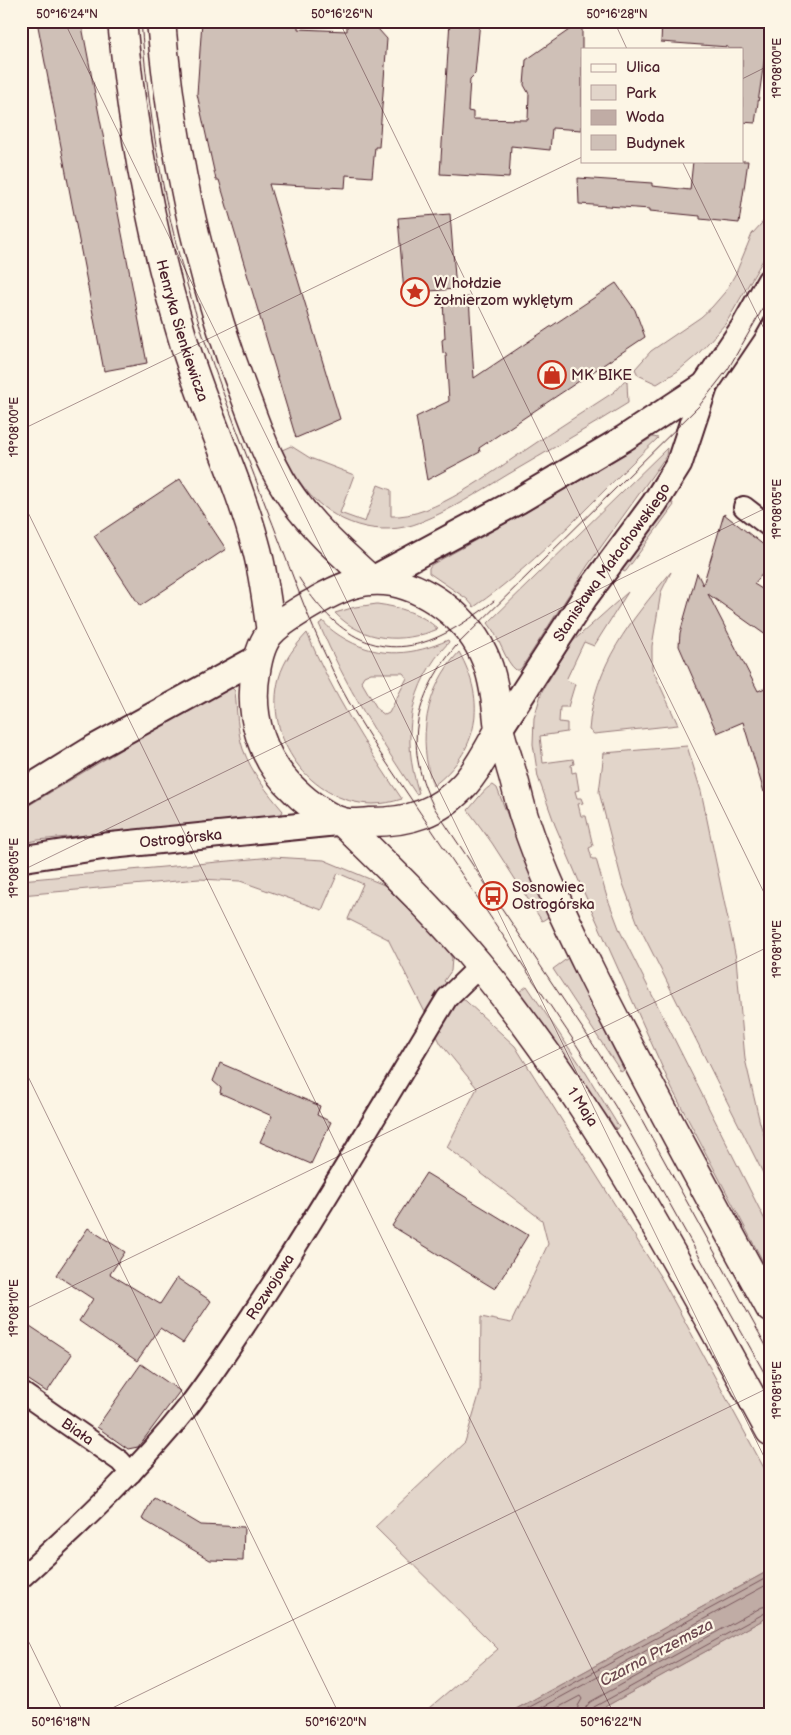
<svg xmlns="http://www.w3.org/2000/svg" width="791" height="1735" font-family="'Balsamiq Sans',sans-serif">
<rect width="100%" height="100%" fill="#fcf5e5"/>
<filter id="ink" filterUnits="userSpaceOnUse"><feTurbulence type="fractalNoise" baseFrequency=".02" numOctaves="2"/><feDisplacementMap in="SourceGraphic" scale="10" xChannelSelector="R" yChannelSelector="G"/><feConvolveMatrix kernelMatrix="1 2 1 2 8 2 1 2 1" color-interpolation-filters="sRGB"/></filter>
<g filter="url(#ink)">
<path fill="#e2d5ca" stroke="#967a7a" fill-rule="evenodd" d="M770,214v34l-44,75 -28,31 -20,17 -21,13 -19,-9 -3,-6 16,-18 50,-34 11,-10 13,-15 11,-19 16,-39z
M625,380l2,2 1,21c-40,25 -80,48 -121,72 -28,17 -56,35 -86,47 -42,17 -88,2 -116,-33 -9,-12 -16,-25 -23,-39l9,-4 19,12 44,17 -14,38 25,9 13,-37 13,5v26c42,3 102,-45 136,-67 29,-20 58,-38 87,-57z
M653,437l5,1c-61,57 -116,122 -184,169l-7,-8 -38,-26v-5l2,-3 92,-51z
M667,448l-1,8 -7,10 -71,99 -66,102 -3,3h-3c-11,-8 -17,-34 -28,-47z
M671,501l3,4 -48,66 -2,1 -2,-3z
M671,572l-10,20 -9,54v22l26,57 -84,9 -5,-4c5,-66 42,-109 82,-158z
M628,592l-34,54 -10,-4 -18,38 9,4 -7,23h-8l-1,15 8,1v9l-27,4 3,27 30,-4 1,5 -3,1 1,8 4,-1 3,18 -4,1 2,7h4l2,5 -5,1 3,12h5l7,30 -4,2 3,11h4l10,35 14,37 150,299v45l-98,-186 -91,-203 -26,-61 -17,-48 -5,-33 1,-26 8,-27 30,-49z
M377,604c22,3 44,9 61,25 -36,15 -75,13 -103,-16l20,-6z
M323,621c6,8 15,14 24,19 34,19 67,15 101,0l1,2c-40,42 -48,96 -30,151l-3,1c-38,-57 -70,-107 -97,-170zM371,673h32l4,5 -18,35 -4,2 -7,-5 -17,-29 3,-5z
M307,633c25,60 59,113 95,166 -10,3 -19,5 -30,5 -62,-1 -109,-67 -93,-126 5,-18 16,-32 28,-45z
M459,652c28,50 20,99 -26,134 -16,-47 -8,-97 26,-134z
M230,686l5,5c2,19 2,40 8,58 9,24 24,43 40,62l-2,4 -243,25 -17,4v-34l203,-123z
M687,746l14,45 35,167 9,101 15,64 10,31v33l-132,-263 -16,-43 -23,-89 5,-39z
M493,785l4,3 22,57 31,71 -8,5 -50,-78 -24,-33c7,-7 17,-23 25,-25z
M273,857l51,3 60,25 60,60 8,13 -1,13 -7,10 71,65 148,235 107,198v91l-263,144h-85l76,-65 -123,-122 90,-85 15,-50 1,-75 30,6 37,-79 -6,-24 -95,-73 30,-59 -36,-44 -53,-105 -40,-20 15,-35 -25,-11 -16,37 -82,-29 -41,-2 -178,16v-15z
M568,958l56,112 -3,2 -68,-103z
M527,986l59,87 33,54 -3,2 -71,-103 -26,-34z
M770,1616v98h-178z"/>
<path fill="#c0aca5" stroke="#917474" d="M770,1570v46l-178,98h-85z"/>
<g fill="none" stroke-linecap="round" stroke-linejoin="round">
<path stroke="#79575c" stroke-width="1" d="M517,1714l253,-138
M530,1714l240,-131
M546,1714l34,-18 2,3 -4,7 -1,8
M585,1714l1,-7 4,-5 172,-95 8,-1
M591,1714l3,-7 171,-94 5,-1"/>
</g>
<path fill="#cfc0b7" stroke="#4a1f2b" d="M37,21h44l66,342 -43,8z
M202,21h96v8l49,2v-10h24l16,18 -8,108h-4l-3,30 -26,-2 -1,13 -76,-4 71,235 -44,19 -77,-258h-3l-19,-86z
M450,21h30l-5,53 -5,5 -2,32 5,1v7l55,1 1,-26 -5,-9 2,-25 56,-39v109l-30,-2 -2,22 -39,-4 -2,32 -69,-4z
M662,21h108l-15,102 -13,-1v-73h-14v-2l-67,-5z
M693,161h55l-9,62 -39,-4v-3l-50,-5v-2l-71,-5 -1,-26 74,5v3l38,4z
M450,214l6,75 -52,4 -6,-75z
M616,283l19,27 10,27 -166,111 1,4 -53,28 -11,-63 33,-16 -3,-47 -3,-1 -1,-13 3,-2 -2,-37 26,-4 5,81z
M180,479l46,70 -86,57 -46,-70z
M724,514l46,36v15l-16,19 16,10v44l-62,-44 50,97 12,-5v106h-6l-21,-70 -26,11 -38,-87 1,-13 17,-60 6,12z
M220,1063l100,43 -3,9 14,7 -20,42 -51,-22 12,-26 -52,-23 1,-5 -8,-7z
M426,1173l102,62 -33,54 -103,-63z
M88,1228l37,24 -15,22 50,30 17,-26 34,23 -28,42 -23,-15 -23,33 -58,-40 14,-22 -37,-24z
M21,1320l51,34 -25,38 -26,-17z
M141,1364l39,27 -42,56 -10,2 -31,-22z
M154,1497l47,28 43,2 -1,34 -33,-1 -68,-41z"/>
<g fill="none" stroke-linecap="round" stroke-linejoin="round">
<defs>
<g id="minor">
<path d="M744,507l26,20"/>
<path id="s1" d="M21,1392l99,69 11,12"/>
<path id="s2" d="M21,1578c60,-54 117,-108 167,-171 27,-35 52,-74 77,-112 63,-97 122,-198 182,-297l33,-32"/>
</g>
<g id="tertiary">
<path d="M371,580l147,-79 105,-62 82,-54 39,-58 26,-46"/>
<path id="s3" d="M499,730l86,-133 69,-93 25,-40 26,-79"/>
<path d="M21,793l73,-45 164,-90"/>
<path id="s4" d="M21,859l85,-13 236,-24"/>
</g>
<g id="secondary">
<path id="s5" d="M122,21c10,107 29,213 60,315 21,73 56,141 75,214 7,27 10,55 14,82"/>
<path d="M161,21c11,128 38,255 84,375 13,35 26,73 48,103 22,31 51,56 78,81"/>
<path d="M499,730c-10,18 -20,38 -34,54 -26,29 -56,38 -94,38 -9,1 -20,2 -28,0 -14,-3 -37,-20 -47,-30 -34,-31 -48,-76 -40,-121 2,-13 6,-29 15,-39 13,-13 32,-23 47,-32 16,-9 34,-18 52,-19 45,-4 95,33 113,72 10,20 13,46 15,68 2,17 9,32 13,48 5,16 8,32 13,48 18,56 44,108 70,161 56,111 116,220 176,330"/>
<path id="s6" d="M342,822c48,47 96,93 138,144 118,144 201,303 290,465"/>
</g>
</defs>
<use href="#minor" stroke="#4a1f2b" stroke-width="24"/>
<use href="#tertiary" stroke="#4a1f2b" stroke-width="29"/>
<use href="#secondary" stroke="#4a1f2b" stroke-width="31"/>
<use href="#minor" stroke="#fcf5e5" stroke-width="20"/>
<use href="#tertiary" stroke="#fcf5e5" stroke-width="25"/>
<use href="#secondary" stroke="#fcf5e5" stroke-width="28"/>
<path stroke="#4a1f2b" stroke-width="1" d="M141,21c7,88 21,176 45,260 22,76 51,149 79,223 22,55 41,112 67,165 13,29 30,55 46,81l194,288 43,68 155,277
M770,296l-42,73 -29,37 -243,240c-43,52 -53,102 -21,163l152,226 55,85 128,233
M299,578c35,56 82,89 147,55 17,-9 33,-20 48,-32"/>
</g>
</g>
<path fill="none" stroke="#4a1f2b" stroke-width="1" stroke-opacity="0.45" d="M64,21l706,1448M339,21l431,884M614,21l13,28M742,79l28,-14M682,161l88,180M21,430l561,-273M21,498l593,1216M21,871l749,-365M21,1062l318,652M21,1311l749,-365M21,1626l43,88M100,1714l670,-327"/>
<defs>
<symbol id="sight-ring" viewBox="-11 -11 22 22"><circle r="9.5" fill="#fcf5e5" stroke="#c8321e" stroke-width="1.5"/><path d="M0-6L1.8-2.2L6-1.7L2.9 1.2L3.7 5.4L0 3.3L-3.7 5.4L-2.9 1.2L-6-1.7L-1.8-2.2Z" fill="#c8321e"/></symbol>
<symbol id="shop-ring" viewBox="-11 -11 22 22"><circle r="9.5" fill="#fcf5e5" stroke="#c8321e" stroke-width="1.5"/><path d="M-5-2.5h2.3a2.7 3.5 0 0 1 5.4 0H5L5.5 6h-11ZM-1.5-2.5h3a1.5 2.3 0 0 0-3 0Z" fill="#c8321e"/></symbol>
<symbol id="bus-ring" viewBox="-11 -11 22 22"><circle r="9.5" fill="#fcf5e5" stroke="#c8321e" stroke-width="1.5"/><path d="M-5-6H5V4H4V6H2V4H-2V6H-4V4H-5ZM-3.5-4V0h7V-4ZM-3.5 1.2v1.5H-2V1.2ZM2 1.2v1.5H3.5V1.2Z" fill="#c8321e"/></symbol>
</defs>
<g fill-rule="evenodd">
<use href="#sight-ring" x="399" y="276" width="32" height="32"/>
<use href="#shop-ring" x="536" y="359" width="32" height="32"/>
<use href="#bus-ring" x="477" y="880" width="32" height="32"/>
</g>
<g text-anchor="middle" stroke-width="4.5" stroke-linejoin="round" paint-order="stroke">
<g font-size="15" fill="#4a1f2b" stroke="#fcf5e5" text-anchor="start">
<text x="434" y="288">W hołdzie<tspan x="434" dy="17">żołnierzom wyklętym</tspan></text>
<text x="571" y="380">MK BIKE</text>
<text x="512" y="892">Sosnowiec<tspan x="512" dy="17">Ostrogórska</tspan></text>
</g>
<g font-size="15" fill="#4a1f2b" stroke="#fcf5e5">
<text dy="5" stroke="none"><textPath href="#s5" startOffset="316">Henryka Sienkiewicza</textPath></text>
<text dy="5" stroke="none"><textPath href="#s3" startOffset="202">Stanisława Małachowskiego</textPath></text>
<text dy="5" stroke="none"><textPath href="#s4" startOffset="161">Ostrogórska</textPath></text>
<text dy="5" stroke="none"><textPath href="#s6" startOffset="374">1 Maja</textPath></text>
<text dy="5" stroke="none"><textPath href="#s2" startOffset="385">Rozwojowa</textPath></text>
<text dy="5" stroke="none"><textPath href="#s1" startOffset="69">Biała</textPath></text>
</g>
<g font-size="16" font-style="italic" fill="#6d4950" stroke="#fcf5e5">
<text transform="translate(656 1652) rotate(-28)" y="6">Czarna Przemsza</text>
</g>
</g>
<rect width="791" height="1735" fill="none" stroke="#fcf5e5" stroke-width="55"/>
<rect x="581" y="48" width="162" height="115" fill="#fcf5e5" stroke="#b59f9b"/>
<rect x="591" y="64" width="25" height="8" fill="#fcf5e5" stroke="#b59f9b"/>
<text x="626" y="72" font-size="15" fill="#4a1f2b">Ulica</text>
<rect x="591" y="85" width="25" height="15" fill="#e2d5ca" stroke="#b59f9b"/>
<text x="626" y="98" font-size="15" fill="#4a1f2b">Park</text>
<rect x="591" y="110" width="25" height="15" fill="#c0aca5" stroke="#b59f9b"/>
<text x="626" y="122" font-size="15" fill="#4a1f2b">Woda</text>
<rect x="591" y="135" width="25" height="15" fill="#cfc0b7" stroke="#b59f9b"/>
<text x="626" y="148" font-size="15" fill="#4a1f2b">Budynek</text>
<rect x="28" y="28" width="736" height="1680" fill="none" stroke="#4a1f2b" stroke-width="2"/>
<g font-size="12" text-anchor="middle" fill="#4a1f2b">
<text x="67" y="18">50°16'24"N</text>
<text x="342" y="18">50°16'26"N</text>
<text x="617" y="18">50°16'28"N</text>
<text transform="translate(777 68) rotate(-90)" y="4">19°08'00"E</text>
<text transform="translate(14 427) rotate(-90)" y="4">19°08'00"E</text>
<text transform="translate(777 509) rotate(-90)" y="4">19°08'05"E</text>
<text transform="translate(14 868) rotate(-90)" y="4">19°08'05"E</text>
<text transform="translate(777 949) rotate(-90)" y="4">19°08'10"E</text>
<text transform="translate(14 1308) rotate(-90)" y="4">19°08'10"E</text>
<text transform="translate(777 1390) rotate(-90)" y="4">19°08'15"E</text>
<text x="61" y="1726">50°16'18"N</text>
<text x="336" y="1726">50°16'20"N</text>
<text x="611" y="1726">50°16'22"N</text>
</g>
</svg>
